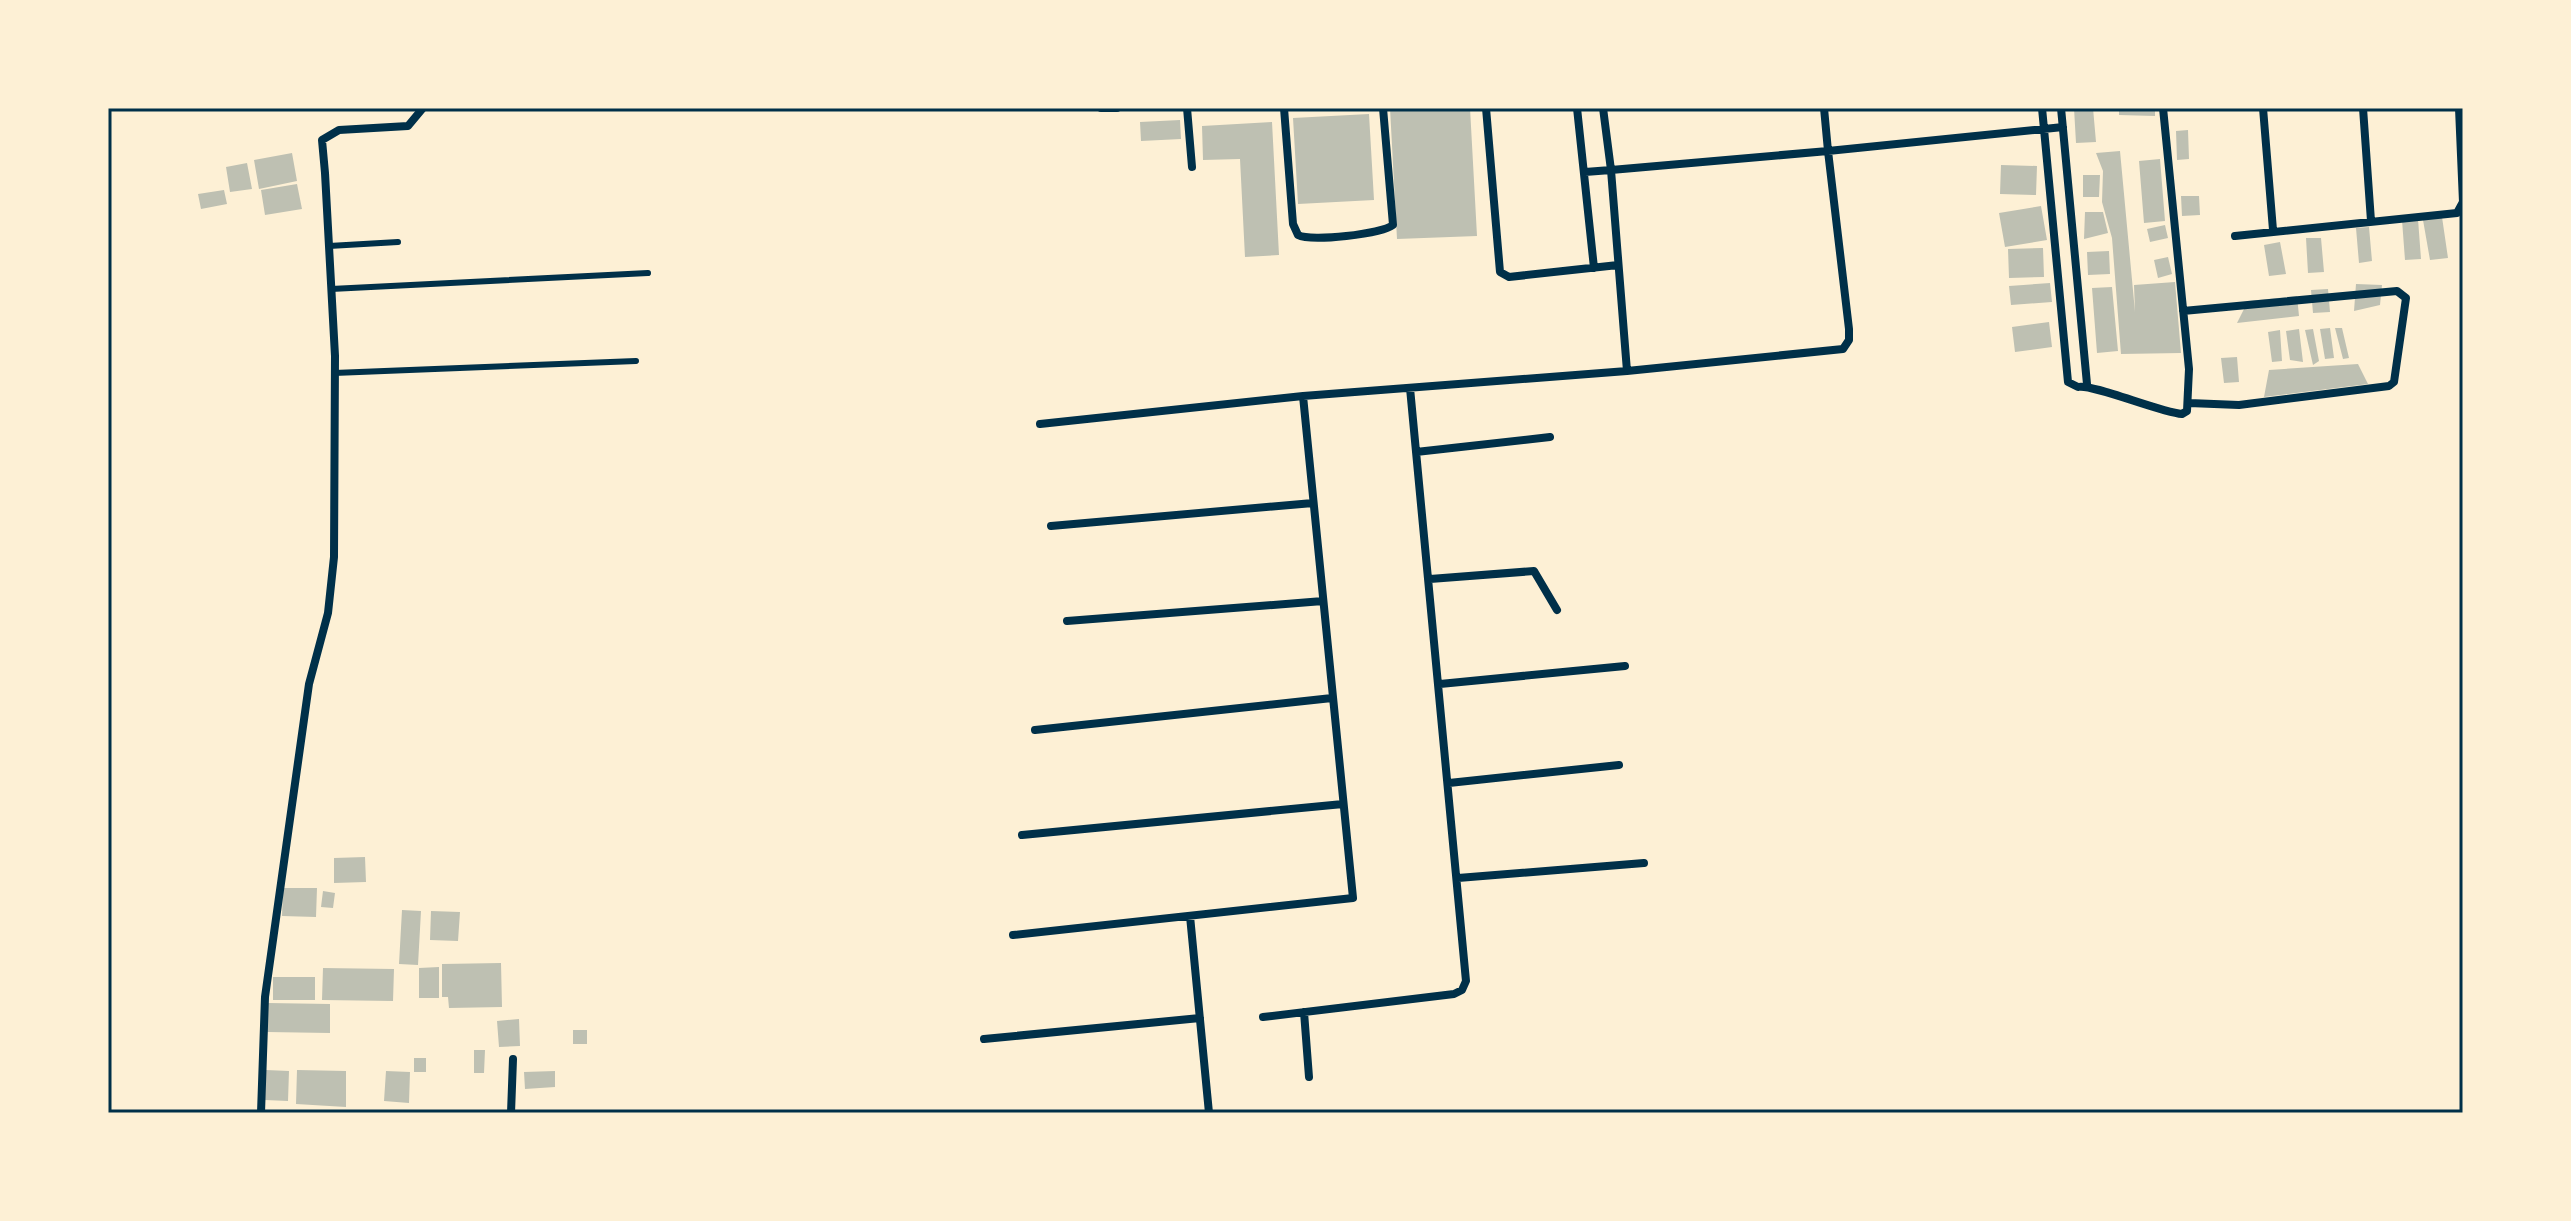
<svg xmlns="http://www.w3.org/2000/svg" width="2571" height="1221" font-family="'Work Sans',sans-serif">
<rect width="100%" height="100%" fill="#fdf0d5"/>
<path fill="#bec0b2" d="M1390,108h80l7,128 -80,3z
M2074,108h19l3,34 -20,1z
M2119,108h36v8l-36,-1z
M1369,114l5,86 -76,4 -5,-86z
M1180,120l1,19 -40,2 -1,-19z
M1272,122l7,133 -34,2 -5,-98 -37,1 -1,-34z
M2188,130l1,29 -12,1 -1,-29z
M2120,151l15,161 -1,-27 41,-3 6,71 -60,1 -9,-116 -10,-36 1,-31 -7,-18z
M292,153l5,28 -38,8 -5,-29z
M2160,159l5,62 -21,2 -5,-62z
M247,163l5,26 -22,3 -4,-25z
M2001,165l36,1 -1,29 -36,-1z
M2083,175h17l-1,22h-16z
M297,184l5,25 -37,6 -4,-25z
M224,190l3,14 -26,5 -3,-15z
M2181,196h18l1,19 -18,1z
M2041,206l6,34 -42,7 -6,-34z
M2085,212h18l5,21 -24,6z
M2442,217l6,41 -18,2 -7,-40z
M2418,219l3,40 -16,1 -3,-40z
M2165,225l3,13 -18,4 -3,-13z
M2369,227l3,34 -13,2 -3,-35z
M2306,238h15l3,34 -16,1z
M2280,242l6,32 -17,2 -5,-31z
M2043,248l1,29 -35,1 -1,-29z
M2109,251l1,23 -22,1 -1,-23z
M2168,257l4,17 -14,4 -4,-18z
M2050,283l2,19 -41,3 -2,-19z
M2356,284l26,1 -2,20 -26,6z
M2112,287l6,64 -21,2 -5,-65z
M2328,289l2,23 -17,1 -2,-23z
M2297,296l2,20 -62,7 11,-22z
M2049,322l3,25 -37,5 -3,-25z
M2330,328l4,30 -9,1 -5,-30z
M2335,328h7l7,30 -6,1z
M2299,329l4,33 -13,-2 -4,-29z
M2313,329l6,32 -6,4 -8,-35z
M2280,330l2,31 -10,1 -4,-30z
M2237,357l2,25 -15,1 -3,-25z
M2358,364l10,20 -104,13 5,-27z
M365,857l1,25 -32,1v-25z
M283,888h34l-1,29 -34,-1z
M323,891l12,2 -2,15 -12,-1z
M402,910l19,1 -3,54 -19,-1z
M431,911l29,1 -2,29 -28,-1z
M501,963l1,44 -53,1 -1,-11h-6v-33z
M439,967v31h-20v-30z
M323,968l71,1 -1,32 -71,-1z
M273,977h42v23h-42z
M268,1003l62,1v29l-63,-1z
M519,1019l1,27 -21,1 -2,-26z
M573,1030h14v14h-14z
M474,1050h11l-1,23h-10z
M414,1058h12v14h-12z
M266,1070l23,1 -1,30 -23,-1z
M297,1070l49,1v36l-50,-3z
M386,1071l24,1 -1,31 -25,-2z
M555,1071v16l-30,2 -1,-17z"/>
<g fill="none" stroke-linecap="round" stroke-linejoin="round">
<path stroke="#003049" stroke-width="6" d="M329,246l69,-4
M331,289l317,-16
M334,373l302,-12"/>
<path stroke="#003049" stroke-width="8" d="M1101,108h16
M1187,108l5,59
M1284,108l9,116 5,11c13,7 84,-1 95,-10l-10,-117
M1486,108l14,164 9,5 109,-12
M1577,108l17,160
M2042,108l26,274 10,5c13,-4 81,25 104,27l5,-3 2,-42 -26,-261
M2061,108l26,276
M2263,108l10,122
M2363,108l8,113
M1585,172l26,-2 -8,-62
M2235,236l222,-23 6,-11 -4,-94
M2183,311l214,-20 9,7 -12,84 -5,4 -150,19 -50,-2
M1627,371l-16,-201 217,-19 -4,-43
M1040,424l263,-28
M1416,452l134,-15
M1051,526l262,-23
M1430,579l104,-8 23,39
M1067,621l256,-20
M1440,684l185,-18
M1035,730l297,-32
M1449,783l170,-18
M1022,835l321,-31
M1458,878l186,-15
M1190,916l19,197
M1013,935l340,-37 -50,-502 324,-25 216,-22 6,-9v-11l-21,-178 235,-24
M1304,1012l5,65
M1263,1017l191,-23 8,-4 4,-9 -56,-593
M984,1039l216,-21
M261,1113l4,-116 44,-313 19,-71 6,-56 1,-201 -10,-183 -3,-33 17,-10 69,-4 15,-18
M511,1113l2,-54"/>
</g>
<rect width="2571" height="1221" fill="none" stroke="#fdf0d5" stroke-width="220"/>
<rect x="110" y="110" width="2351" height="1001" fill="none" stroke="#003049" stroke-width="3"/>
</svg>
